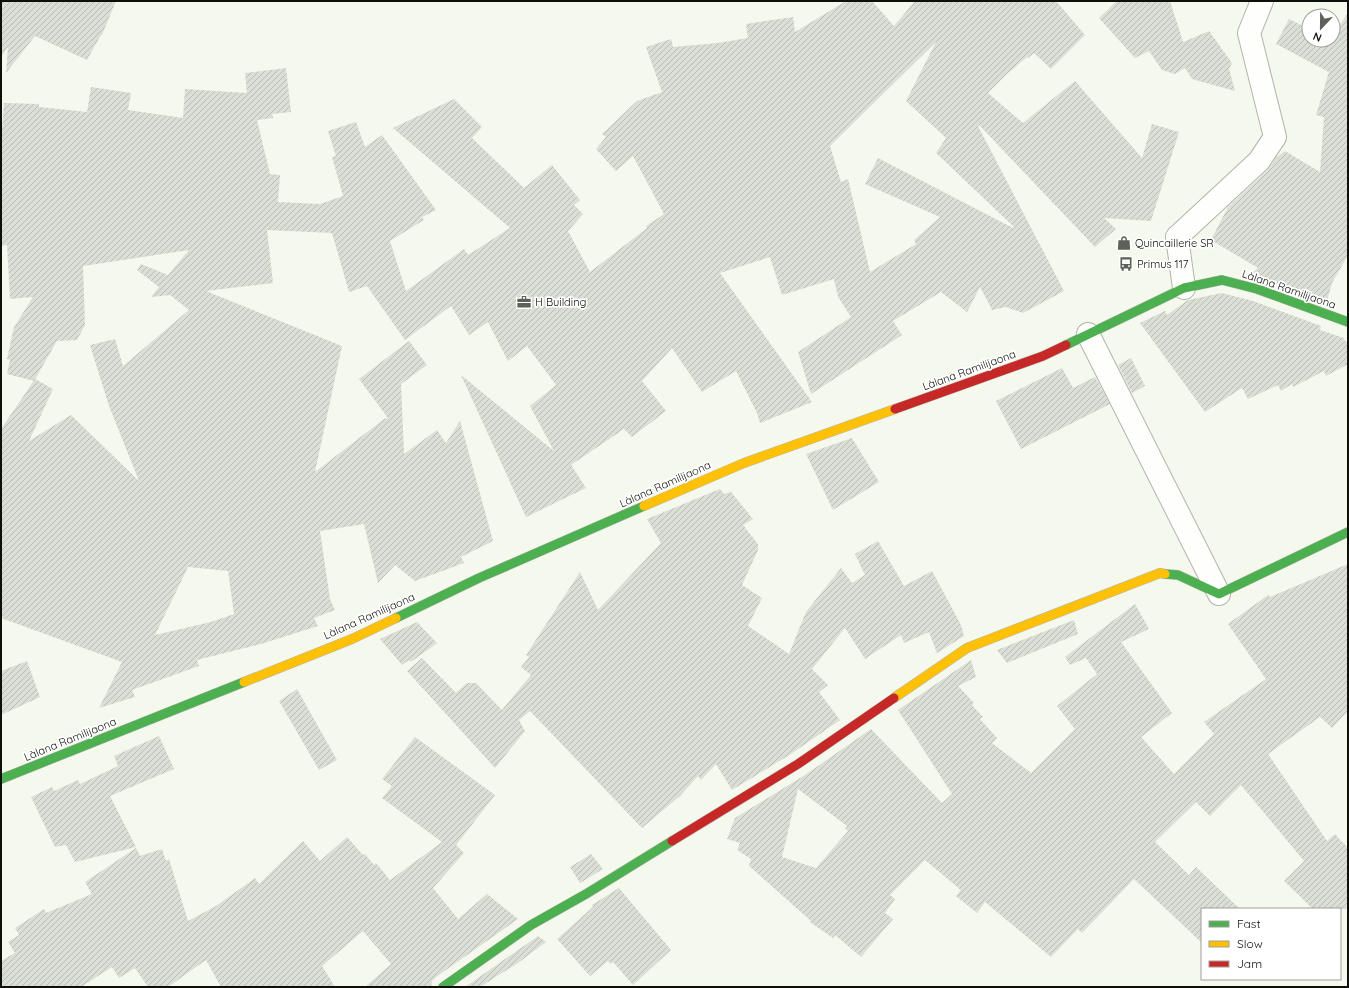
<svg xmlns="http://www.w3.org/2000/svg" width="1349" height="988" font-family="Quicksand,sans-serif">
<defs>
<pattern id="building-hatch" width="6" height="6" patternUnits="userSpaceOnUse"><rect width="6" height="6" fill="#daded5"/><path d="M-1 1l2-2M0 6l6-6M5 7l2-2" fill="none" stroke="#babdb5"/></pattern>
</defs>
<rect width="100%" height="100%" fill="#f5f8ec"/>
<path fill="url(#building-hatch)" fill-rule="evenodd" d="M1,1h115l-14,34h-1l-14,25 -52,-24 -29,37 2,-26 -7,10z
M846,1h26l22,25 21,-25h141l29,34 -34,34 -17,-16 -6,5 -1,-1 -20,17 -19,19 35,30 52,-42 67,77 10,-34 27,8 -28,89 -47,-3 12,11 -21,18 -116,-122 -1,1 86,165 -41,22 -17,-6 -14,3 -12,-23 -13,25 -26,-20 -48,29 9,14 -91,59 -13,-42 53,-35 -13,-20 -4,-18 -52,16 -12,-38 -50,16 92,129 -52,21 -3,-10 -21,-42 -34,21 -30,-44 -30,33 24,30 -34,26 -8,-8 -53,36 15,23 -60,29 -65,-142 93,76 -24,-45 26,-21 -29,-39 -19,15 -20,-39 -19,13 -18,-29 -46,34 -38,-54 -18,6 -17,-59 -65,-3 6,53 -67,8 136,55 -27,126 69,-53 4,-1 -29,-39 50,-38 18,24 -26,19 3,70 33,-24 9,13 14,-22 33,120 -32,16 3,6 -49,18 -20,-16 -17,18 -14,-59 -44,7 10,68 5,11 -21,8 4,8 -57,18 -64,16 2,6 -67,24 3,7 -36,11 23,-46 -121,-44v-189l34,-50 18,10 -24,52 42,-26 68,66 -30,-75 -19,-61 25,-6 8,27 66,-56 -19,-15 -19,2 8,-10 -22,-17 4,-6 27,11 21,-25 -106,16 2,59 -8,15 -20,1 -23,40 -27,-7 3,-14 -3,-1 7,-32 19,-30 -23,2 -3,-54 -6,1v-104l3,-39 35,1v3l48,5 4,-25 40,6 -3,17 55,8 2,-29 62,4 -2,-20 41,-5 5,44 -19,2 1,4 -16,2 13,54 10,1 -2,27 42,2 23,-8 -11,-39 4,-1 -8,-25 28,-9 9,25 17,-12 54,75 -14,7 2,3 -34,21 16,50 58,-42 4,6 42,-27 -117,-100 61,-29 28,28 -10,11 52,50 28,-23 28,35 -6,5 9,9 -15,17 22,41 57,-44 -1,-2 18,-12 -31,-58 -17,15 -20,-22 10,-12 -4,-3 35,-33 25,-9 -16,-45 25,-8 2,8 45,-4 30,-5 -2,-14 47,-7 2,15zM936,42l-30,59 40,37 -10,15 78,74 -1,1 -135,-70 -13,26 75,33 -26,23 2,4 -46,28 -22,-93 -7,3 -11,-36zM188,567l40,4 6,43 -23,8 -56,13z
M1117,1h53l13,41 26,-11 23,32 -3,6 6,22 -43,-12 -7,-11 -10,6 -13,-4 -13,-19 -14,7 -36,-40z
M1348,13v242l-16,28 -5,18 -77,-27 8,-6 -47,-28 17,-33 40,-37 8,-12 9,-7 35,21 4,-55 -8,-2 13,-43 -53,-28 13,-25 20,10v11h24v-5z
M1222,293l31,8 68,25 -1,4 24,8v2l3,2 1,22 -22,12 -2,-5 -31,16 -1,-3 -11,7 -3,-6 -30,14 -6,-11 -37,24 -65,-89 25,-12 2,4 21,-15z
M1131,358l14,28 -13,7 -14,-28z
M1062,368l11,20 22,-11 15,27 -89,45 -25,-48z
M852,438l27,44 -46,28 -27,-56z
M720,489l4,5 7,-2 22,27 -10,6 15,19v6l-16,35 20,13 -14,28 41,28 17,-42 35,-44 11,15 13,-8 -10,-21 23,-13 26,45 28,-15 29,54 3,11 -27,17 -8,-21 -25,11 -3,-8 -36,24 -20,-31 -33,41 16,16 -9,7 21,28 -49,34 -59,36 -16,-26 -15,16 -3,-4 -18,20 -38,32 -112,-117 -11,9 6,11 -30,37 -88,-97 15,-13 34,35 11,-10h9l26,27 29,-35 -10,-8 8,-10 -3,-2 54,-83 18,38 63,-67 -14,-24z
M1348,564v147l-16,17 -12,-11 -52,37 59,87 8,-7 13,14v61h-35l-29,-28 20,-20 -63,-76 -31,31 -14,-14 -41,40 34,33 7,-8 44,42h-38v34l-68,-64 -52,54 -4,-4 -27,28 -66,-55 -8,11 -21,-17 5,-6 -36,-30 -35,35 5,4 -10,14 8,6 -32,38 -26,-22 -2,3 -23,-16 1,-1 -62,-55 2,-7 -14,-9 3,-7 -13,-4 8,-21 70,-43 66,-46 71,74 10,-9 -54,-84 73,-50 5,17 -18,9 16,17 -2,2 11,12 -3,2 17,19 -5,5 39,30 44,-44 -18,-23 40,-32 -11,-16 -16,7 -5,-8 70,-53 14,25 -28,13 51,71 -31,24 33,37 40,-40 -10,-12 62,-43 -38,-55 40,-29 2,2zM798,789l49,37 -2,3 3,2 -32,37 -34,-11z
M1074,620l4,14 -71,29 -10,-13z
M417,622l20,21 -26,19 -2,-2 -7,5 -22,-26z
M27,661l13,36 -39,18v-44z
M297,689l40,71 -18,10 -40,-69z
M159,736l15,33 -64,27 26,51 -61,15 -9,-17 -11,2 -24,-50 21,-10 2,4 24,-11 2,4 38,-18 -4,-10z
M415,737l80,58 -39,50 8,8 -31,35 25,31 29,-25 31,25 -82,58 -4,4 -1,6h-66l26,-23 -28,-33 -41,35 13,21h-114l-15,-27 -38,27h-20l-13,-19 -16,10 -7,-11 -31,20h-80v-26l14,-8 -7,-11 11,-7 -4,-7 29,-19 2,4 46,-19 -7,-12 51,-34 4,8 22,-7 4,12 3,-2 19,62 28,-15 39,-28 4,6 44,-43 17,20 27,-24 16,18 2,-1 9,11 2,-2 14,17 52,-38 -60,-44 10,-12 -10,-7z
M591,854l12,15 -23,14 -10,-16z
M619,888l52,62 -38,35 -20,-23 -2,2 -3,-3 -18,15 -33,-37 36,-32 -1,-2z
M538,936l8,6 -28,21 -38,24h-15z"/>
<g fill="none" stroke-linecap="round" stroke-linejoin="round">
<defs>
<path id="street" d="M1184,288l-7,-51 82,-76 16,-24 -26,-104 13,-32
M1088,334l131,260"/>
<path id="fast" d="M1066,345l118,-57 38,-8 35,9 91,33
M1165,574l13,1 41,19 129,-62
M396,618l83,-40 165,-72
M1,779l243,-97
M443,987l88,-62 55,-31 86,-53"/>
<path id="slow" d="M644,506l100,-43 151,-54
M244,682l108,-43 44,-21
M894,698l73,-50 193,-75 5,1"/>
<path id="jam" d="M895,409l148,-53 23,-11
M672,841l126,-77 96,-66"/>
</defs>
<use href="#street" stroke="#b1b4ab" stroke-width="24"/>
<use href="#fast" stroke="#b1b4ab" stroke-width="10"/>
<use href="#slow" stroke="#b1b4ab" stroke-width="10"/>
<use href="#jam" stroke="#b1b4ab" stroke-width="10"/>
<use href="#street" stroke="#fefefc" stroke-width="22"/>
<use href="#fast" stroke="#4caf50" stroke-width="9"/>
<use href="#slow" stroke="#ffc107" stroke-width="9"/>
<use href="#jam" stroke="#c62828" stroke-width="9"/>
</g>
<defs>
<symbol id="shop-bare" viewBox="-9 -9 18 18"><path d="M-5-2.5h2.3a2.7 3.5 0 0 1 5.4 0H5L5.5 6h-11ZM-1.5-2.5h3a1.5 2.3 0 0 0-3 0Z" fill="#5e6158" stroke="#fff" stroke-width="2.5" paint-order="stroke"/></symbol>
<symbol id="bus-bare" viewBox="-9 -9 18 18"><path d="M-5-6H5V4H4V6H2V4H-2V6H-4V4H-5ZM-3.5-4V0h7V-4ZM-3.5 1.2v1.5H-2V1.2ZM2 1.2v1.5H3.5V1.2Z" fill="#5e6158" stroke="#fff" stroke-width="2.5" paint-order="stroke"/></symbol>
<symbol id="office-bare" viewBox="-9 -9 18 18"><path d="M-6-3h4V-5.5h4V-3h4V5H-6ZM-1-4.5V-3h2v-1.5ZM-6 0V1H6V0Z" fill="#5e6158" stroke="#fff" stroke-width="2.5" paint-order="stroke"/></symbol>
</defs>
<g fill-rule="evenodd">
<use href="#shop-bare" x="1114" y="233" width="20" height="20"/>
<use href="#bus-bare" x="1116" y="254" width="20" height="20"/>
<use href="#office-bare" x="514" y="292" width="20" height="20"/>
</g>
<g text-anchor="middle" stroke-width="3.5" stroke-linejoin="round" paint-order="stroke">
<g font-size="11" fill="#0d0f08" stroke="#fff" text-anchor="start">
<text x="1135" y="247">Quincaillerie SR</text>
<text x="1137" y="268">Primus 117</text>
<text x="535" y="306">H Building</text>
</g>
<g font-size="11" fill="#0d0f08" stroke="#fff">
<text transform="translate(1289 289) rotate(19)" y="4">Làlana Ramilijaona</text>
<text transform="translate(969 370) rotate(-20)" y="4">Làlana Ramilijaona</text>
<text transform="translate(665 484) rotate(-24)" y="4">Làlana Ramilijaona</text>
<text transform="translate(369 616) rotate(-24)" y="4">Làlana Ramilijaona</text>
<text transform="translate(70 739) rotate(-22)" y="4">Làlana Ramilijaona</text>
</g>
</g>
<rect width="1349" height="988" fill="none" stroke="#0d0f08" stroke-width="4"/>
<rect x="1201" y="908" width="140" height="72" fill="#ffffff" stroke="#9e9f9c"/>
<rect x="1209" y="921" width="20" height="6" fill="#4caf50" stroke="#9e9f9c"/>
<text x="1237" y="928" font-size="12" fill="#0d0f08">Fast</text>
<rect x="1209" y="941" width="20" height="6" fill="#ffc107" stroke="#9e9f9c"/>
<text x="1237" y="948" font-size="12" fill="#0d0f08">Slow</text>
<rect x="1209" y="961" width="20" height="6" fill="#c62828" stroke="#9e9f9c"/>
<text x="1237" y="968" font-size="12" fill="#0d0f08">Jam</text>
<g transform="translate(1321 28) rotate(202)"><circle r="19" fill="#ffffff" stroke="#9e9f9c"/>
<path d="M0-3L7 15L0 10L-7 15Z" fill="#5e6158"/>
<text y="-6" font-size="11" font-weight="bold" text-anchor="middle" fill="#0d0f08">N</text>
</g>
</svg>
